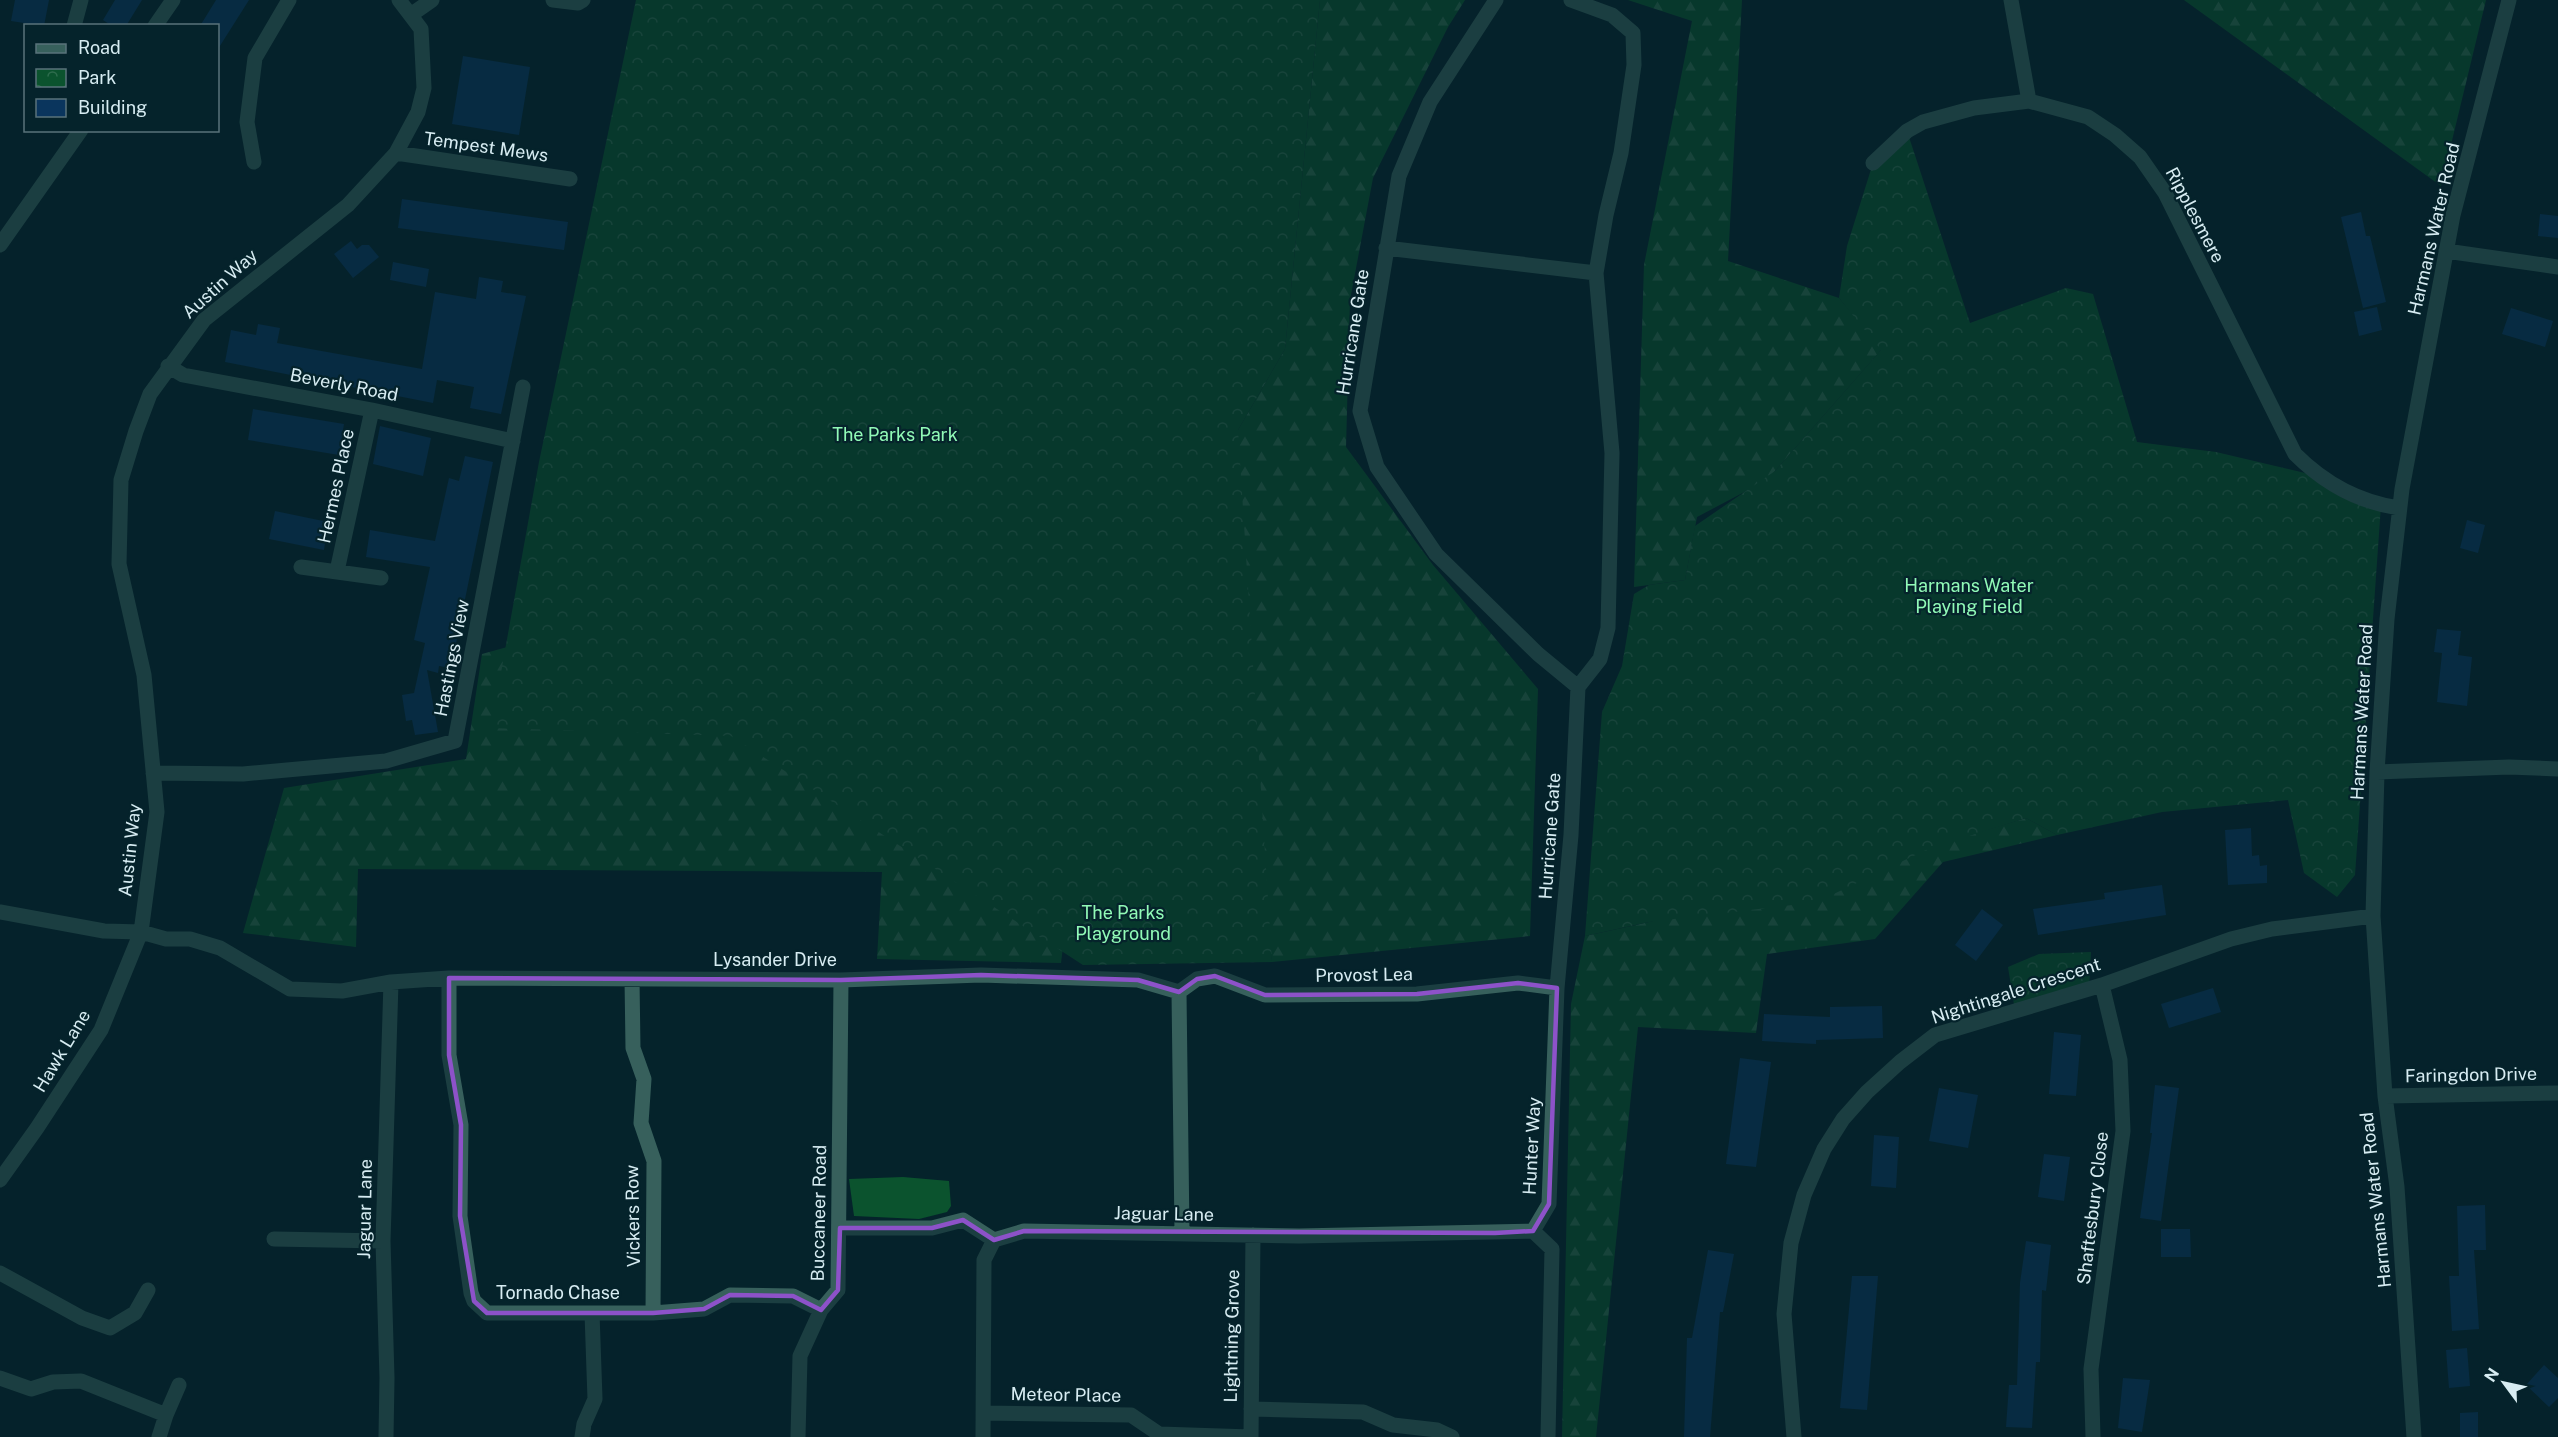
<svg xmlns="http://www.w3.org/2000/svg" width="2558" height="1437" font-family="'Public Sans',sans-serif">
<defs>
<pattern id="forest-firs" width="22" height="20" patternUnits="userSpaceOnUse" patternTransform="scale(1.5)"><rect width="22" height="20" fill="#0b532e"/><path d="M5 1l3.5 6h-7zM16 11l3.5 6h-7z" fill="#2e6c4d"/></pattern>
<pattern id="park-crowns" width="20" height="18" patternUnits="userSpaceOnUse" patternTransform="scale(1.5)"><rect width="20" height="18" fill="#0b532e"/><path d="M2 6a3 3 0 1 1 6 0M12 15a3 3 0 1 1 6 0" fill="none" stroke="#2e6c4d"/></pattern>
</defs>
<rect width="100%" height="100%" fill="#05232b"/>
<path fill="#0b532e" d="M903,1177l46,4 2,25 -4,6 -28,7 -65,-3 -5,-37z"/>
<path fill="url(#forest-firs)" d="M1320,0h145l-17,27 -75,151 -23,122 -4,147 87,118 105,124 -8,247 -258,26 -54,-429 20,-103 47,-81z
M1628,0h114l-14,261 111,37 43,51 -115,131 -70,37 -12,63 -51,7 10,-322 48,-244z
M2184,0h302l-45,186z
M533,640l202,77 338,147 -12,99 -184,-4 5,-87 -524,-3 -2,78 -113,-14 41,-145 182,-29 16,-105z
M2026,818l31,17 -114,27 -68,77 -108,15 -11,79 -118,-6 -42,410h-34l9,-433 14,-68c148,-31 296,-73 441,-118z"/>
<path fill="url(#park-crowns)" d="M636,0h684l-35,349 -47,81 34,532 -189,3 -352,-229 -240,-8 48,-266z
M1907,131l63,192 96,-35 27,6 44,148 79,10 106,25 59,28 -26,370 -18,22 -33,-24 -16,-73 -126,12 -105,23 -31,-17 -98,31 -111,53 -168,20 -64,14 17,-224 20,-46 12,-72 15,-9 36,-5 10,-54 80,-55 106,-121 -42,-52 8,-52 26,-83z
M2091,952l-2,37 -74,22 -7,-44 31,-13z"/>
<path fill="#0a355d" d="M15,0h34l-5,26 -33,-5z
M115,0h27l-16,26h-14l-9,-6z
M216,0h33l-31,49v-23h-18z
M463,56l67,11 -11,68 -67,-11z
M402,199l166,23 -4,28 -166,-22z
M2361,212l5,24h4l16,66 -23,6 -22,-91z
M2540,214l18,2v22l-20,-2z
M351,241l6,8 5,-4h7l10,12 -26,21 -19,-24z
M393,262l36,7 -3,18 -36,-7z
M479,277l24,4 -2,11 25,4 -25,118 -31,-6 4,-21 -37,-7 -4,23 -208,-41 6,-32 25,5 2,-11 22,4 -3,15 145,26 13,-77 41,7z
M2377,307l5,23 -23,6 -5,-24z
M2511,308l42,13 -8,26 -43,-13z
M253,409l91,15 -5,31 -91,-15z
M380,426l51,12 -8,38 -50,-12z
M465,456l28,6 -42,206 -12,-2 -1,7 -11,-3 11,62 -23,3 -3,-15 -6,1 -4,-26 12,-2 11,-50 -11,-3 16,-73 -64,-10 4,-27 65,11 14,-63 10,3z
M275,511l53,11 -4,28 -55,-11z
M2467,520l18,5 -7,28 -18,-5z
M2437,629l24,2 -3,24 14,2 -5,49 -30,-4 5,-49 -8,-1z
M2251,828l1,28 7,-1 1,11 7,-1v18l-39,2 -3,-55z
M2162,885l4,30 -128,20 -5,-26 72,-10 -1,-6z
M1982,909l21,16 -27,36 -21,-16z
M2213,988l8,24 -52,16 -8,-24z
M1882,1006l1,32 -67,2v4l-54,-3 2,-27 66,3v-10z
M2054,1032l27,3 -5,61 -27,-2z
M1740,1058l31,4 -15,105 -30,-3z
M2155,1085l24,3 -18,133 -21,-3 12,-85h-2z
M1939,1088l39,7 -10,53 -39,-7z
M1874,1135l25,2 -3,51 -25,-2z
M2044,1154l26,3 -6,44 -26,-4z
M2485,1205l1,45h-12l5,79 -27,2 -3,-55h10l-2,-70z
M2161,1229h29l1,28h-30z
M2026,1241l25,4 -5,46 -4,-1 -2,72h-4l-4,66 -26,-1 3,-42h8l3,-102z
M1708,1250l26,4 -11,58h-3l-10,125h-26l3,-99h5z
M1852,1276h26l-11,134 -27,-2z
M2467,1348l3,38 -21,2 -3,-38z
M2544,1365l14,13v20l-9,9 -23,-22z
M2123,1378l27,2 -8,52 -24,-4z
M2478,1412v25h-18v-24z"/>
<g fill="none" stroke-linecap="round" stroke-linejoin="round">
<path stroke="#37605c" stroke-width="15" d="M553,0l25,3 5,-3
M1496,0l-66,102 -31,74 -39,235 17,56 59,87 102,100 40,33
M2011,0l18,101
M412,14l20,-14
M74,26l7,-26
M155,26l18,-26
M396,153l174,26
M254,162l-7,-40 8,-64 34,-58
M1873,163l34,-32 16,-9 51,-14 55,-7 59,16 27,18 25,22 25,36 130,261c29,29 63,48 104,54
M0,245l81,-115
M1386,248l210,25
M2446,251l112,16
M168,366l15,9 189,35 141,31
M301,567l80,11
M337,571l35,-161
M2377,772l132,-5 49,2
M153,773l90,1 143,-13 69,-20 68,-354
M0,912l104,19 37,1 25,7h24l30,9 70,41 52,2 49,-9 58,-4 392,2 140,-5 157,5 41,12 3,241
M449,978v77l12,70 -1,91 11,77 3,8 13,12h166l51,-4 26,-14 63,1 28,14
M632,979l1,69 11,31 -3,44 13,38 -1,152
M1179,992l18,-13 18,-3 50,19 152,-1 101,-11 39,5
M2385,1096l173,-3
M0,1180l37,-52 64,-98 40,-98 16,-120 -13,-137 -25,-111 2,-84 15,-49 14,-37 54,-74 144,-115 48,-52 22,-41 6,-24 -3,-59 -22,-29
M840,1228h92l31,-8 31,20
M1533,1231l16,-27 8,-216 14,-153 7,-148 22,-28 8,-31 4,-175 -16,-180 10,-58 15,-62 13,-88 -1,-32 -21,-18 -41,-15
M1533,1231l19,18 -4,188
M274,1239l109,2
M0,1273l82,45 28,10 25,-15 13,-23
M0,1378l31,11 22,-7 28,-1 85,34 -7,22
M1251,1409l112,3 30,13 44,5 15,7
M983,1413l148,2 28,19 92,3
M166,1415l13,-30
M386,1437l1,-59 -4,-137 8,-259
M582,1437l2,-13 11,-25 -3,-86
M798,1437l2,-81 21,-46 17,-20 3,-310
M983,1437l1,-177 10,-20 30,-9 275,5 234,-5
M1251,1437l2,-202
M1794,1437l-10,-123 7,-71 13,-48 20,-46 19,-30 24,-27 33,-30 35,-27 167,-50 129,-46 41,-10 101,-13
M2093,1437l-2,-68 32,-238 -3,-71 -18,-75
M2414,1437l-17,-250 -12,-91 -12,-180 4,-144 10,-153 15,-130 51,-274 56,-215"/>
</g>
<path d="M0 0H2558V1437H0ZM981,975l157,5 41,12 18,-13 18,-3 50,19 152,-1 101,-11 39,5 -8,216 -16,27 -38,2 -471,-2 -30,9 -31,-20 -31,8h-92l-2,62 -17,20 -28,-14 -63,-1 -26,14 -51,4h-166l-13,-12 -14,-85 1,-91 -12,-70v-77l392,2z" fill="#05232b" fill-opacity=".55" fill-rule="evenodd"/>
<path fill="none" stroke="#8d52c9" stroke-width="4.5" stroke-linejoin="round" d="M981,975l157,5 41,12 18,-13 18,-3 50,19 152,-1 101,-11 39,5 -8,216 -16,27 -38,2 -471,-2 -30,9 -31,-20 -31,8h-92l-2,62 -17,20 -28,-14 -63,-1 -26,14 -51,4h-166l-13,-12 -14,-85 1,-91 -12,-70v-77l392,2z"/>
<g text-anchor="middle" stroke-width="4.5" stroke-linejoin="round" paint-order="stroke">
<g font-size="18" fill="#d7ecf2" stroke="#05232b">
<text transform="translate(486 147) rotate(8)" y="6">Tempest Mews</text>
<text transform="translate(2195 215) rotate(62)" y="6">Ripplesmere</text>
<text transform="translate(2434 229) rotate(-77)" y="6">Harmans Water Road</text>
<text transform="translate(220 284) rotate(-42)" y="6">Austin Way</text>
<text transform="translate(1353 332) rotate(-81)" y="6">Hurricane Gate</text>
<text transform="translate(344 385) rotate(11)" y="6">Beverly Road</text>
<text transform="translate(336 486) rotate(-78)" y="6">Hermes Place</text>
<text transform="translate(452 658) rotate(-79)" y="6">Hastings View</text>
<text transform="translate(2362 712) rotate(-87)" y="6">Harmans Water Road</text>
<text transform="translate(1550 836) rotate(-86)" y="6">Hurricane Gate</text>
<text transform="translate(130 850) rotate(-84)" y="6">Austin Way</text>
<text x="775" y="966">Lysander Drive</text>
<text transform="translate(1364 975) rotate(-1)" y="6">Provost Lea</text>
<text transform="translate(2016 991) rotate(-18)" y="6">Nightingale Crescent</text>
<text transform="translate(62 1051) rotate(-59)" y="6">Hawk Lane</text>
<text transform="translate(2471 1075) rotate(-1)" y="6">Faringdon Drive</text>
<text transform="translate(1532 1146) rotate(-87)" y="6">Hunter Way</text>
<text transform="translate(2376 1200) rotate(-96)" y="6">Harmans Water Road</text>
<text transform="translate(2093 1208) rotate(-83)" y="6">Shaftesbury Close</text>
<text transform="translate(365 1209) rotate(-89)" y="6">Jaguar Lane</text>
<text transform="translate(819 1213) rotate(-89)" y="6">Buccaneer Road</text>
<text transform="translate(1164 1214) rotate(1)" y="6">Jaguar Lane</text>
<text transform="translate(633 1216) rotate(-91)" y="6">Vickers Row</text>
<text x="558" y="1299">Tornado Chase</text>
<text transform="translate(1232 1336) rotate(-89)" y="6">Lightning Grove</text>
<text transform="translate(1066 1395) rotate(1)" y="6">Meteor Place</text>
</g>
<g font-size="18" fill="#91fab7" stroke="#05232b">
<text x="895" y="441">The Parks Park</text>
<text x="1969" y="592">Harmans Water<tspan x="1969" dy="21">Playing Field</tspan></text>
<text x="1123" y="919">The Parks<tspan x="1123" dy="21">Playground</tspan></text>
</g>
</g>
<rect x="24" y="24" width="195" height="108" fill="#05232b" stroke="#59737b" stroke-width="1.5"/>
<rect x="36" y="44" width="30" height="9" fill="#37605c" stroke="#59737b" stroke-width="1.5"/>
<text x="78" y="54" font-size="18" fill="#d7ecf2">Road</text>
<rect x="36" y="69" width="30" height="18" fill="url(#park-crowns)" stroke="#59737b" stroke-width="1.5"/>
<text x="78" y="84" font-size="18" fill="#d7ecf2">Park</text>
<rect x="36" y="99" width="30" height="18" fill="#0a355d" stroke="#59737b" stroke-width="1.5"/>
<text x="78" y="114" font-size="18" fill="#d7ecf2">Building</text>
<g transform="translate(2504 1383) rotate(303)" stroke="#05232b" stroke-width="4.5" paint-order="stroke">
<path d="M0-4.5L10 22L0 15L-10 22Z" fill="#d7ecf2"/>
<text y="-9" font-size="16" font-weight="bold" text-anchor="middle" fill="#d7ecf2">N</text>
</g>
</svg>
